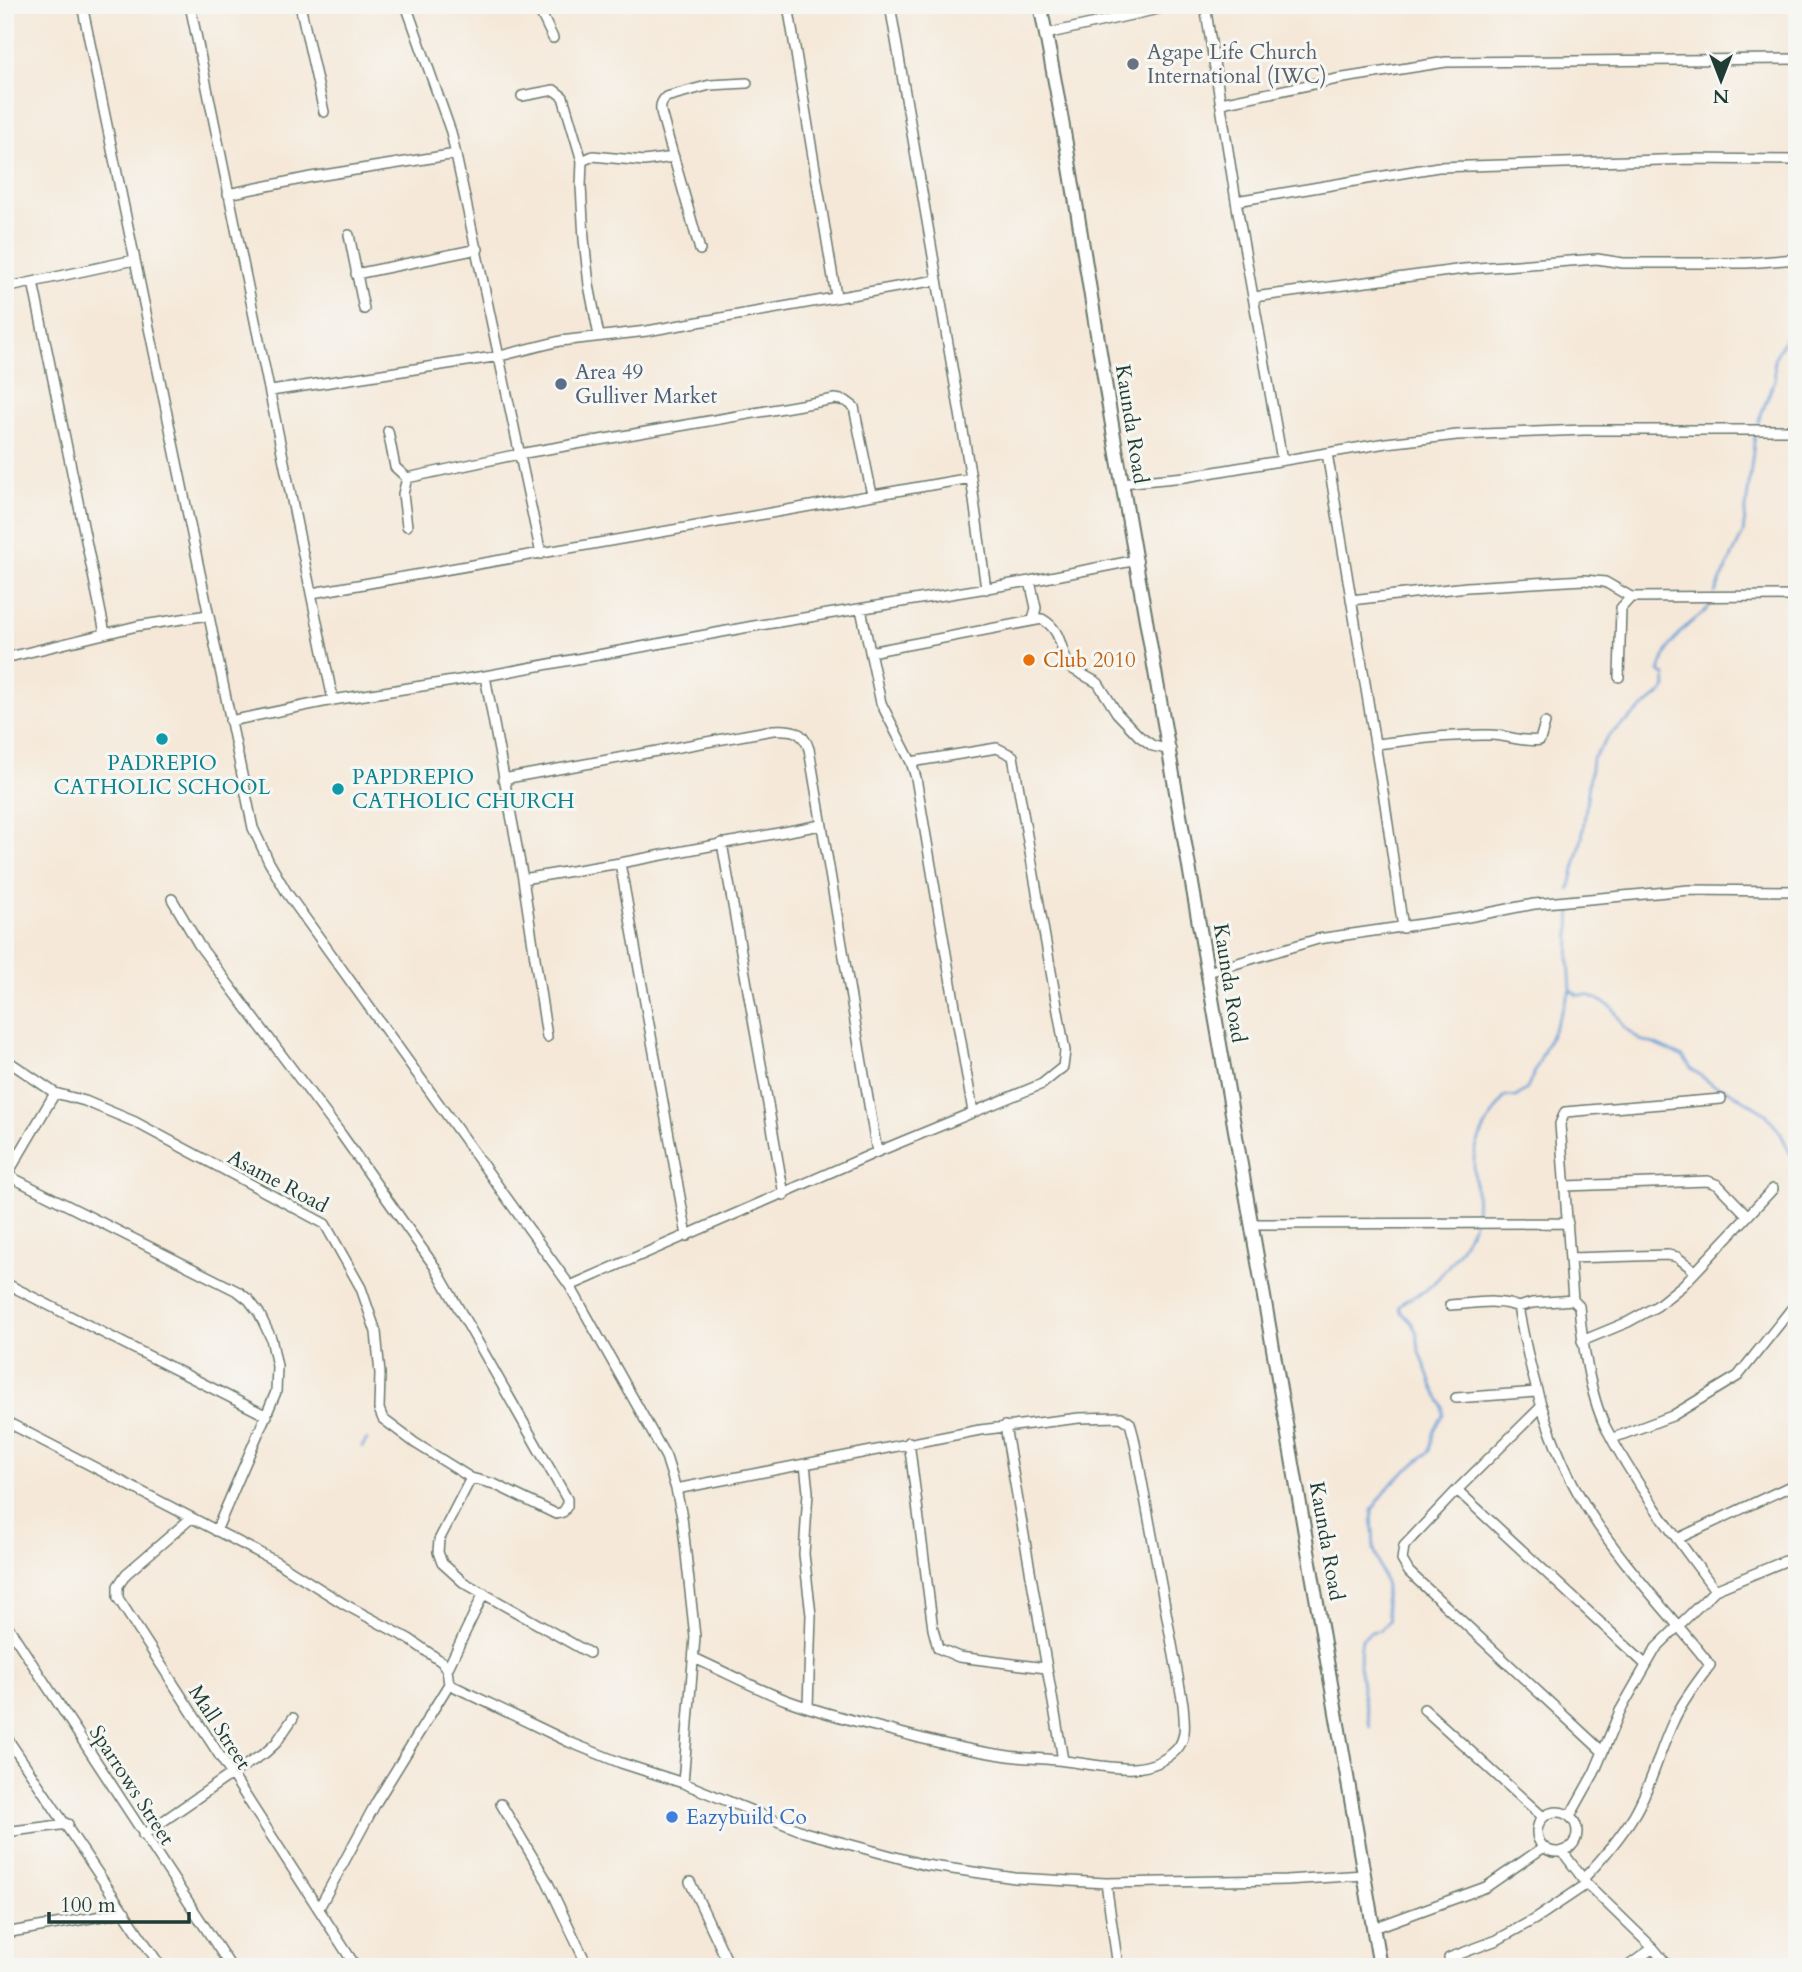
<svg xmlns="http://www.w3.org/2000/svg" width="1802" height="1972" font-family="Cardo,serif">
<rect width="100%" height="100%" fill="#f6f6f2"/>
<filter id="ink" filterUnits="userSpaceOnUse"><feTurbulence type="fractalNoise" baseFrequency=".0143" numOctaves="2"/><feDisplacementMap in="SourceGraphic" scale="14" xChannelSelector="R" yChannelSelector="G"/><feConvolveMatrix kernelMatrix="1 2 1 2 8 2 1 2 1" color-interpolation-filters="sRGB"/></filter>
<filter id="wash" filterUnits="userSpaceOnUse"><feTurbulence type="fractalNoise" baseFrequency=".00686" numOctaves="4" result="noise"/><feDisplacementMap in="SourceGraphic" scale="28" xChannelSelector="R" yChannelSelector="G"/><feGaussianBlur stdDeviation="1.57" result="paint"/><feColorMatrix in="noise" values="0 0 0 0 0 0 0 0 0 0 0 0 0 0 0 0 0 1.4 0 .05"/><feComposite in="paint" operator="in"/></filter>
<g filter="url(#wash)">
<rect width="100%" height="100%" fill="#f5e8d8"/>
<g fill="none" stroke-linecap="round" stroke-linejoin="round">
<path stroke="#6a9ed6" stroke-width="2.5" d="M1758,422l17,-43 -1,-20 23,-42
M1715,593l28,-60 12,-98
M1569,890l13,-52 10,-78 18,-26 53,-42 3,-5 -1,-12 -6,-3c5,-18 15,-35 30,-48 10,-8 19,-12 24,-25
M1571,990l6,5h12l23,12 13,21 15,12 14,4 29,13 9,12 21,16 15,5 38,24 15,20 10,21 6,2
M362,1447l5,-8
M1370,1727c-6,-27 -14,-60 -8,-88l9,-7 10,-2 8,-10 -4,-18 1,-16 -12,-37 -2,-39 20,-27 37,-31 6,-23 8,-14v-9l-10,-19 -14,-38 -2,-16 -6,-11 -10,-10 -2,-5c6,-10 18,-10 27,-17 18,-15 38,-44 47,-66 8,-21 0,-44 1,-65 2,-22 19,-45 31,-63l11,1 11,-8 44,-99 -2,-31 2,-52"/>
</g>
</g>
<g filter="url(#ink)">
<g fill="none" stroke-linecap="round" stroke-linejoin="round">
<defs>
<path id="minor" d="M82,5l171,823 16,34 18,31 283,393 96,171 10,32 6,28 13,120 -12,146
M190,5l143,695
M300,5l24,107
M406,5l45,127 90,422
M537,5l16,33
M788,5l48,291
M890,5l81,473 15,111
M1205,5l31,196 46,259
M1046,34l130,-29
M522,96l32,-6 9,7 19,64 -1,25 3,53 5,46 10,51
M1221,103l116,-24 109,-17 351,-3
M582,161l11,-5 51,5 30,-4
M228,194l83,-17 145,-23
M1236,201l202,-34 254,-8 102,1
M349,235l15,74
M700,250l-38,-134c-2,-8 -2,-13 4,-19l44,-12 37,-2
M356,274l122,-25
M33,282l72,351
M5,288l129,-28
M1254,297l210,-28 133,-10 26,4h124l49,-4
M271,391l229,-35 60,-15 87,-10 290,-51
M388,431l7,36 12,11
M1327,453l58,351 18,124
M1122,483l63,-6 201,-34 71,-8 127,-5h213
M407,526l-4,-32 4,-16 112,-24 316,-55 11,2 8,6 18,88
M1030,581l6,27 -3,12
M312,593l659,-115
M1631,597l166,-1
M1351,600l116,-13 117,-7 21,2 26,15 -10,11 -2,69
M861,609l20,94 30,59 5,16 57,334
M870,652l172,-33c20,11 18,30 27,48l29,16 19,30 22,23 14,10 18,4
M5,658l132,-32 71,-11
M485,676l38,203 24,158
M230,721l103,-21 152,-24 269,-50 276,-45 107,-21
M1376,744c37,-4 77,-10 115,-9 16,0 33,8 49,5l5,-17
M503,779l270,-49c18,-1 30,0 36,19l68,403
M722,843l62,352
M620,863l67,373
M523,879l97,-16 201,-38
M172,899l27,46 142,189 94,133 132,232v7l-4,6 -7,2 -62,-30 -23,-6 -32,62 -1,12 4,11 21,19 126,71
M1208,972l110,-33 145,-21 71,-14 155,-14 108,1
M5,1059l50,34
M5,1174l234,118 10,8 10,13 12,25 6,28 -1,26 -60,139
M7,1175l48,-82 30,8 50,21 190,102 36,64 15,44 4,42 -1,35 4,10 32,24 56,35
M1565,1186l143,-5 10,4 30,31
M1252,1224l316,-1
M1570,1258l98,-3 9,2 18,14
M5,1283l262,133
M570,1286l307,-134 165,-68 21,-17 2,-16 -52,-295 -16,-8 -86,14
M1573,1300l-13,-176 5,-12 156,-13
M1450,1305c21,-1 49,-7 68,2 13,69 30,137 67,198 33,55 85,109 125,160 -13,18 -27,35 -36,55 -15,31 -22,65 -40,95 -14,23 -32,44 -51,64
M1518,1307l14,-4 41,-3 6,6c3,35 11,89 26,120 30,59 71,111 110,164
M1582,1341l46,-19 29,-16 26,-21 90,-96
M1456,1398l80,-6
M1541,1407l-84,83 -53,56 -2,14 7,12 193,179
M5,1421l272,141 67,42 65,35 33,23 5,8 2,14
M1005,1426l58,334
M1613,1438l59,-22 66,-40 59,-74
M909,1442l24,187 5,19 21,9 87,11
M805,1464l3,28 -4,62 7,61 -3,92
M676,1489l304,-59 99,-12 42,-1 9,6 4,15 49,266c1,15 5,34 -7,46 -30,30 -74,15 -111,11 -21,-3 -42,-2 -63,-6 -42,-6 -83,-17 -124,-28 -31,-8 -62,-16 -92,-27 -31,-12 -61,-28 -92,-42
M1457,1490l188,174
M190,1519l-64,55 -8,12v12l238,369
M1677,1539l120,-56
M5,1622l226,345
M447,1670l37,-77
M1424,1709l119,108
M5,1735l156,232
M501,1804l46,77 41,86
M1537 1832a20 20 0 1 1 40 0a20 20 0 1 1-40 0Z
M1570,1816l24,-43 26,-62 36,-63 59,-58 82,-34
M5,1832l63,-8
M143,1835l87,-60 35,-22 11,-10 17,-25
M1562,1851l25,33 66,64 16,19
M690,1882l40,85
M1106,1883l12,84
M319,1908l58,-107 72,-117 120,58 52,21 62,20 121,49 121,33 90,13 91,5 180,-3 78,-5
M1374,1928l112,-41 58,-40
M5,1933l120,-21
M1449,1958l48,-18 38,-21 52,-35
M1627,1967l26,-19"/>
<path id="secondary" d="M1040,5c33,160 54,323 83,483 89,493 170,986 257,1479"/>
</defs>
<use href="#minor" stroke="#6a796d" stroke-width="12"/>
<use href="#secondary" stroke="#6a796d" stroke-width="16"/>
<use href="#minor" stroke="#fff" stroke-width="9"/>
<use href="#secondary" stroke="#fff" stroke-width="12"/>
</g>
</g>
<circle fill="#6b7280" stroke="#f6f6f2" stroke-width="2.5" cx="1133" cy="64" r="7"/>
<circle fill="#5c6f8a" stroke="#f6f6f2" stroke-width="2.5" cx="561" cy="384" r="7"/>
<circle fill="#e8710a" stroke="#f6f6f2" stroke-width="2.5" cx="1029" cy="660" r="7"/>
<g fill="#0f9aa8" stroke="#f6f6f2" stroke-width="2.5">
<circle cx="162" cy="739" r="7"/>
<circle cx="338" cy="789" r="7"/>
</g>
<circle fill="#3f7fe0" stroke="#f6f6f2" stroke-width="2.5" cx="672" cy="1817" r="7"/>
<g text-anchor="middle" stroke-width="6" stroke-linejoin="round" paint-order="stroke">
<g font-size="21" fill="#5b616d" stroke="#f6f6f2" text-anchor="start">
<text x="1147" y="59">Agape Life Church<tspan x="1147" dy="24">International (IWC)</tspan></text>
</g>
<g font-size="21" fill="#4e5e75" stroke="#f6f6f2" text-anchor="start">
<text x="575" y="379">Area 49<tspan x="575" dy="24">Gulliver Market</tspan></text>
</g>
<g font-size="21" fill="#1f3d34" stroke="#f6f6f2">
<text transform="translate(1132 424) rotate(81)" y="7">Kaunda Road</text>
<text transform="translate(1230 983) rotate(81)" y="7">Kaunda Road</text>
<text transform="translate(278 1181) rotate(28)" y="7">Asame Road</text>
<text transform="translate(1327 1541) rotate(80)" y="7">Kaunda Road</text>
<text transform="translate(220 1727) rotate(57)" y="7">Mall Street</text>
<text transform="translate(132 1785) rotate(57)" y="7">Sparrows Street</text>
</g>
<g font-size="21" fill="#c56008" stroke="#f6f6f2" text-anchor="start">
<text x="1043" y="667">Club 2010</text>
</g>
<g font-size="21" fill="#0d838f" stroke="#f6f6f2">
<text x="162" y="770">PADREPIO<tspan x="162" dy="24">CATHOLIC SCHOOL</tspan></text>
<text x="352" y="784" text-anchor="start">PAPDREPIO<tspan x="352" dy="24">CATHOLIC CHURCH</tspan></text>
</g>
<g font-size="21" fill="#366cbe" stroke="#f6f6f2" text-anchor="start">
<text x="686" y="1824">Eazybuild Co</text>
</g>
</g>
<rect width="1802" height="1972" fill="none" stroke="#f6f6f2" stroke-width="28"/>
<g transform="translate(1721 80) rotate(180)" stroke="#f6f6f2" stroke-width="5" paint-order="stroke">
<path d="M0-5L12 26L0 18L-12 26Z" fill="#1f3d34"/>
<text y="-10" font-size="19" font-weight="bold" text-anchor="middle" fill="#1f3d34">N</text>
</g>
<path d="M49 1912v10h140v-10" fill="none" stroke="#1f3d34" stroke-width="3.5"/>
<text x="60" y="1912" font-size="21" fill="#1f3d34" stroke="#f6f6f2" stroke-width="5" paint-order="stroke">100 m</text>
</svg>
